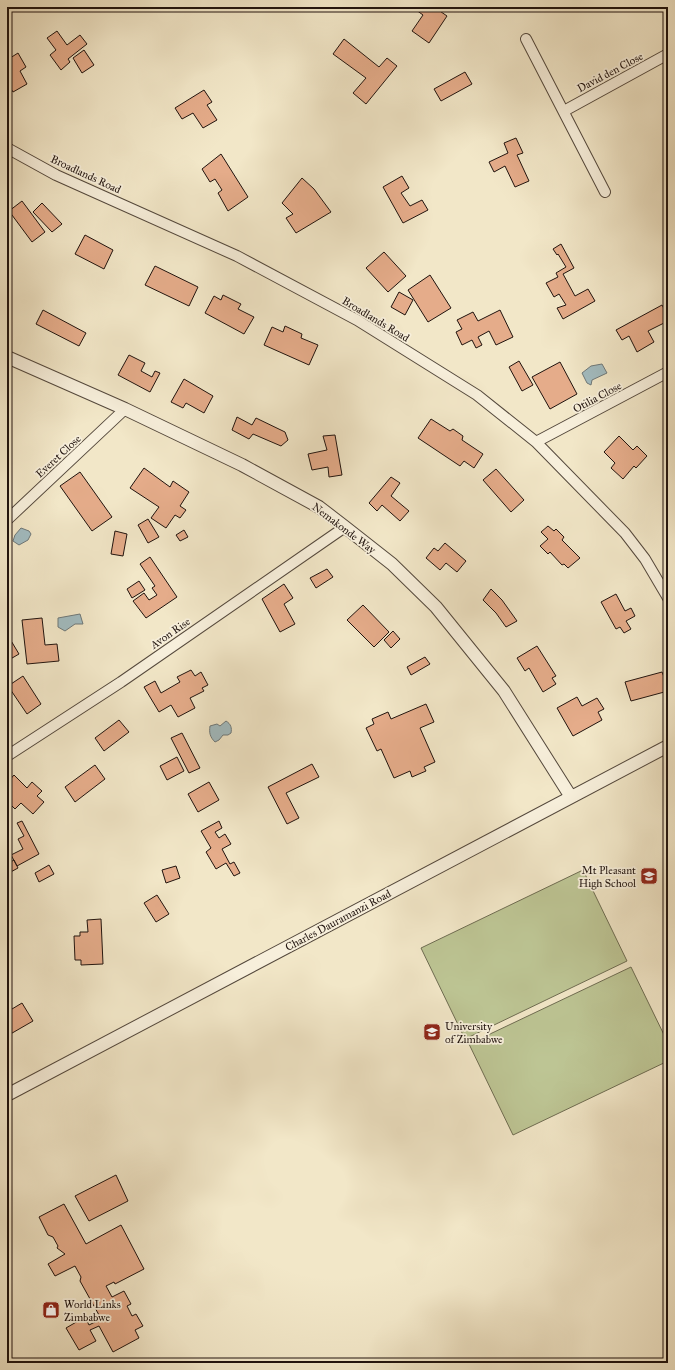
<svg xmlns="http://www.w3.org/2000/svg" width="675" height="1370" font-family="'IM FELL Great Primer',serif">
<rect width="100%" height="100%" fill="#f2e7c8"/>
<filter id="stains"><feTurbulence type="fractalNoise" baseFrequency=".005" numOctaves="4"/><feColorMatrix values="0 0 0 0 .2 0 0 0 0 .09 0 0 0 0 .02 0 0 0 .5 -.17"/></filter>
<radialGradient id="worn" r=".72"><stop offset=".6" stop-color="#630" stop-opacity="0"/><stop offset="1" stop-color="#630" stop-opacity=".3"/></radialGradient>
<path fill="#bdc594" stroke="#6e6c51" d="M583,870l44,91 -162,78 -44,-91z
M631,967l37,76v18l-155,74 -44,-91z"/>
<path fill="#a2bcc1" stroke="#6e7879" d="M602,364l5,9 -15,7 -1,5 -4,-2 -5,-10 9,-7z
M21,528l8,3 2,3 -3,6 -9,5 -6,-4 2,-6z
M80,614l3,10h-8l-10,7 -7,-4v-9z
M226,721c5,3 6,7 5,12l-3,2h-5l-4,5 -4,2c-5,-5 -6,-9 -5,-16l7,-2 3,2z"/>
<path fill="#e5ac8a" stroke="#20130e" d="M412,7h22l13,9 -18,27 -17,-12 11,-16z
M660,7h8v1l-6,3z
M57,31l10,14 13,-10 7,9 -19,15 2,3 -9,8 -11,-15 6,-5 -9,-12z
M344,39l35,28 8,-9 10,8 -31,38 -13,-11 13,-15 -33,-24z
M84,50l10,15 -12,8 -9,-15z
M18,53l8,14 -6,4 7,13 -14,8 -6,-10v-22z
M465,72l7,12 -31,17 -7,-12z
M204,90l8,12 -5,3 10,15 -14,8 -10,-15 -11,6 -7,-11z
M516,138l7,15 -6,2 12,26 -14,6 -10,-21 -11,6 -5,-10 19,-9 -4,-10z
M221,154l27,43 -20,14 -10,-18 4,-3 -7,-11 -5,3 -8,-13z
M402,176l7,12 -8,5 9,13 12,-6 6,10 -25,13 -20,-36z
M302,178l12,11 17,23 -35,21 -10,-15 7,-4 -11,-11z
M22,201l23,31 -13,10 -23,-31z
M42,203l20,21 -10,8 -19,-20z
M85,235l28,15 -9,19 -29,-15z
M561,244l13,24 -11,6 12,22 13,-7 7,12 -32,18 -6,-11 9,-3 -7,-11 -5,3 -8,-14 12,-6 -2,-4 10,-6 -8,-13 -1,1 -4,-6z
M384,252l22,24 -18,16 -22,-24z
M155,266l43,21 -9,19 -44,-21z
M430,275l21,33 -23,14 -20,-32z
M399,292l14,8 -8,15 -14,-8z
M223,295l18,9 -3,5 16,8 -10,17 -39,-21 9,-17 7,4z
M662,305l6,11v5l-20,10 6,11 -17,10 -8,-16 -7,4 -6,-10z
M43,310l43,23 -7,13 -43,-22z
M500,310l13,27 -17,8 -7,-14 -11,6 4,8 -6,3 -4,-8 -10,5 -6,-13 6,-3 -5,-9 16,-8 5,9z
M285,326l17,8 -1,4 17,7 -9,20 -45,-20 8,-18 11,5z
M129,355l16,8 -4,8 11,6 3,-6 5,2 -10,19 -32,-17z
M519,361l14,24 -11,6 -13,-24z
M560,362l17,32 -27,15 -18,-32z
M184,379l29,17 -9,17 -18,-10 -3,5 -12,-6z
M237,417l15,8 4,-7 29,14 3,8 -7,6 -28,-12 -4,5 -17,-9z
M431,419l19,12 3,-2 10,7 -1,4 21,14 -9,14 -10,-7 -4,5 -42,-28z
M335,435l7,40 -13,2 -1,-10 -16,3 -4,-16 19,-4 -4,-14z
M619,436l14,14 4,-4 10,10 -11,12 -2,-2 -11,13 -12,-11 4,-5 -11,-11z
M144,468l26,19 3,-6 16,11 -9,14 6,4 -6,8 -5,-3 -9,13 -15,-10 8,-11 -29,-19z
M496,469l28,31 -13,12 -28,-32z
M80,472l32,45 -20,14 -32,-45z
M391,477l9,6 -9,13 18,15 -9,10 -18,-16 -5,6 -8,-8z
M148,519l11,18 -11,6 -10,-18z
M548,526l6,5 2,-2 8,8 -2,3 18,18 -12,10 -4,-4 -2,1 -12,-13 -2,2 -8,-8 8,-7 -7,-7z
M184,530l4,7 -8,4 -4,-6z
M115,531l12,3 -4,22 -12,-2z
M445,543l21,18 -9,11 -11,-9 -6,7 -14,-12 8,-10 4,3z
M150,557l27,40 -31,21 -13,-17 11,-8 5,7 8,-5 -5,-7 3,-2 -15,-22z
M327,569l6,8 -17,11 -6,-10z
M139,581l6,9 -13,8 -5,-9z
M284,584l9,14 -9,6 11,20 -15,8 -18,-33z
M491,589l11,11 15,21 -11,6 -10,-14 -13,-13z
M616,594l9,17 6,-3 4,8 -9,5 5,8 -7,4 -4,-6 -4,2 -15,-27z
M363,605l26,27 -15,15 -27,-27z
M42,618l3,27 12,-1 2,17 -32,3 -5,-44z
M393,631l7,8 -9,9 -7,-8z
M7,634l12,20 -12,7z
M537,646l19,30 -4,2 4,6 -13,8 -14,-24 -4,3 -8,-13z
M425,657l5,7 -19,11 -4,-8z
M191,670l4,6 6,-4 7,13 -6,3 2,3 -14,7 5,10 -17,9 -7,-12 -12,7 -15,-25 11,-6 6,12 19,-11 -3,-5z
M662,672l2,5h4v14l-37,10 -6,-19z
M23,676l18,28 -14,10 -19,-28z
M577,697l5,9 15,-8 7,11 -6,3 4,8 -29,16 -16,-28z
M426,704l8,18 -14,6 15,34 -11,5 2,4 -14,6 -2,-6 -16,7 -13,-29 -4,2 -11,-23 8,-4 -2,-5 16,-7 3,7z
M119,720l10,12 -25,19 -9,-13z
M182,733l18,35 -11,5 -18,-35z
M177,757l7,14 -17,9 -7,-14z
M312,764l7,13 -33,16 13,25 -12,6 -19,-37z
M95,765l10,14 -30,23 -10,-15z
M14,775l13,13 5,-6 10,9 -5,5 7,6 -11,12 -12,-11 -6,6 -6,-6 3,-3 -5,-5v-12z
M209,782l10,18 -21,12 -10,-18z
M22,821l17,33 -22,12 -6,-11 12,-6 -5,-10 6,-3 -7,-13z
M219,821l3,7 -7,4 4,6 6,-4 6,10 -9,5 8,15 4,-2 6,11 -6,3 -8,-13 -10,6 -10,-17 5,-4 -10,-17z
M14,860l4,8 -11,6v-10z
M49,865l5,9 -15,8 -4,-9z
M176,866l4,12 -14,5 -4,-13z
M157,895l12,19 -13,8 -12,-19z
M101,919l2,45 -22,1v-5h-6l-1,-24h6v-4h8l-1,-12z
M22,1003l11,18 -26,15v-24z
M116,1175l12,26 -39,20 -14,-25z
M64,1204l22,40 35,-19 23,44 -29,15 -1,-2 -8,4 6,11 12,-6 7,13 -4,2 5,10 4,-2 7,12 -8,4 4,8 -26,14 -14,-26 -9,4 6,11 -17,9 -13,-22 19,-11 4,8 8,-4 -2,-4 4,-2 -19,-34 1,-4 -6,-11 -20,10 -7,-12 17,-10 -8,-6 1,-2 -5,-9 -5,-2 -9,-18z"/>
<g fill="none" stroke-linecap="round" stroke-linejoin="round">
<defs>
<path id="minor" d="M526,39l79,153
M564,111l104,-57
M7,148l49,27 181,81 120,64 120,75 59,47 89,91 20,26 23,39
M536,442l132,-70
M7,520l118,-111
M7,756l114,-74 224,-155"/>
<path id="tertiary" d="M7,357l118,52 117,56 77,42 26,20 47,37 44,43 68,84 67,106
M7,1095l661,-349"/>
</defs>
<use href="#minor" stroke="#54483c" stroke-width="12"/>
<use href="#tertiary" stroke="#54483c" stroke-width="14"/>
<use href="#minor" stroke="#f7efdb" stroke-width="10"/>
<use href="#tertiary" stroke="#f7efdb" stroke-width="12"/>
</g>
<defs>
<symbol id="school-square" viewBox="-11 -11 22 22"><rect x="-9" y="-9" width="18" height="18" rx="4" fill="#8f2418" stroke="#f7efdb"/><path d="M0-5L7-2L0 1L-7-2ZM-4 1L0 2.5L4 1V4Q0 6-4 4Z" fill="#fff"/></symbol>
<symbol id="university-square" viewBox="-11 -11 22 22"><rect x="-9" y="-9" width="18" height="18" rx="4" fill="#8f2418" stroke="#f7efdb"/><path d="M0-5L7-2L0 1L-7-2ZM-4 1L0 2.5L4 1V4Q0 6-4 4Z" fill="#fff"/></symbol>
<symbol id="shop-square" viewBox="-11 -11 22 22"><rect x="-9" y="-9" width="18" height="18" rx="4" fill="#8f2418" stroke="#f7efdb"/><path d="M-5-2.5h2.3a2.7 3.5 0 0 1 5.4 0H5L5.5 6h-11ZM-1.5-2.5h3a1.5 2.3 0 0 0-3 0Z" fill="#fff"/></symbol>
</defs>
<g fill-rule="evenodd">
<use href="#school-square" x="639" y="866" width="20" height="20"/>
<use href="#university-square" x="422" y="1022" width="20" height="20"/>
<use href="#shop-square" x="41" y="1300" width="20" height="20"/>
</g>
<g text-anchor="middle" stroke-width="3.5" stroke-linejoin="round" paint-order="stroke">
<g font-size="11" fill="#20130e" stroke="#f7efdb">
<text transform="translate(610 72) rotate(-28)" y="4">David den Close</text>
<text transform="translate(86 174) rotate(25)" y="4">Broadlands Road</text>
<text transform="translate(376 319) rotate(31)" y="4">Broadlands Road</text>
<text transform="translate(597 397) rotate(-28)" y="4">Otilia Close</text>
<text transform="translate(58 456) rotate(-43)" y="4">Everet Close</text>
<text transform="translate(344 528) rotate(37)" y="4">Nemakonde Way</text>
<text transform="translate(170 633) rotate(-35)" y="4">Avon Rise</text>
<text transform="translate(338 920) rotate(-28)" y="4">Charles Dauramanzi Road</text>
</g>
<g font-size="11" fill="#20130e" stroke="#f7efdb" text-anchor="start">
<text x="636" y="874" text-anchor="end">Mt Pleasant<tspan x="636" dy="13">High School</tspan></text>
<text x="445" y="1030">University<tspan x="445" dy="13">of Zimbabwe</tspan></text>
<text x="64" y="1308">World Links<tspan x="64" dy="13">Zimbabwe</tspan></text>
</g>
</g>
<rect width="675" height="1370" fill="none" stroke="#f2e7c8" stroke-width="24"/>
<rect x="8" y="8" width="659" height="1354" fill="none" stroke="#20130e" stroke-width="2"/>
<rect x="12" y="12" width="651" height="1346" fill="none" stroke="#20130e"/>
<rect width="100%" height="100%" filter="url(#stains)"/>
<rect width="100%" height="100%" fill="url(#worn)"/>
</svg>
